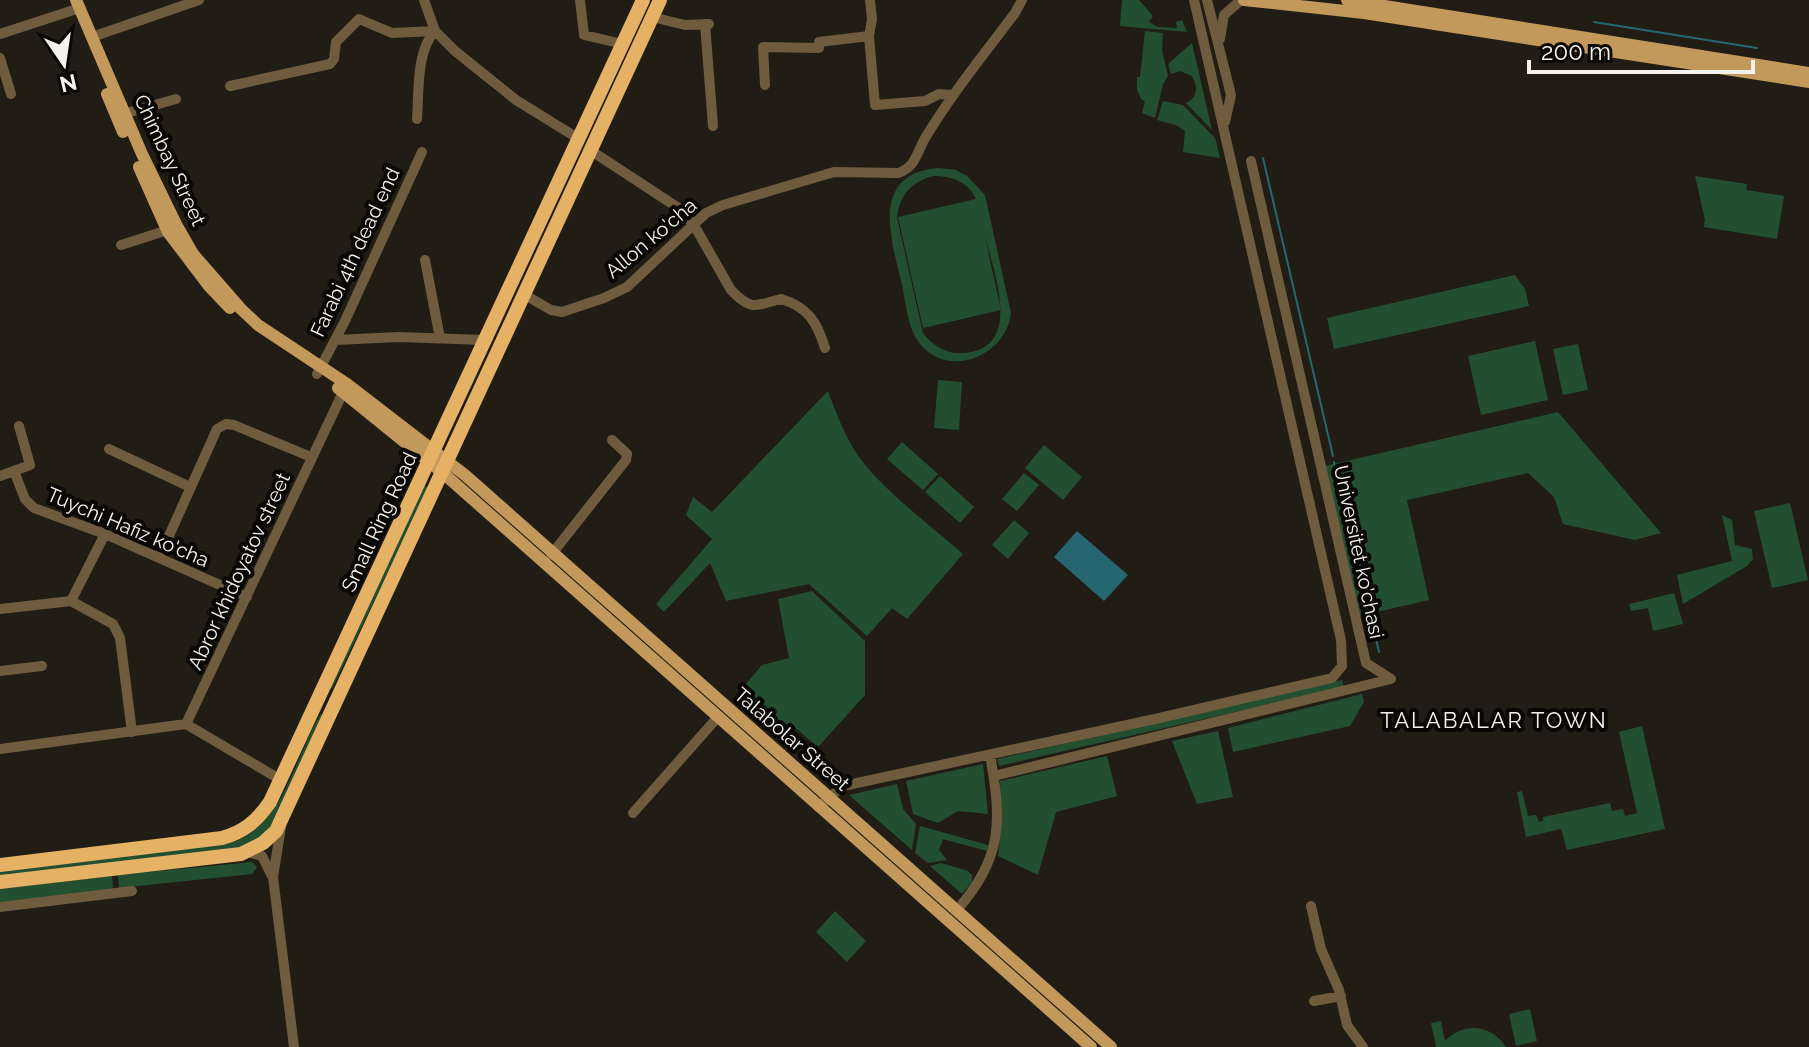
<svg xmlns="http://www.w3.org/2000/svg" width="1809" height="1047" font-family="Raleway,sans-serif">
<rect width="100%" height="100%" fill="#211d14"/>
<path fill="#234f31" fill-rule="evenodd" d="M1122,0h17l14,16 -4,6 9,5 19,1 -1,-6 6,-2 5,12 -67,-6z
M1145,31l18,2 -1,17 6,26 -5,8 -8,34 -13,-5 3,-12 -4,-2 -4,-10v-12h3z
M1192,43l20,87 -26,-27c12,-6 12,-16 6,-27l-12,-5 -9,3 -3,-10z
M1163,101l20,4 32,33 5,20 -37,-6 2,-21 -9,-6 -19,-5z
M938,168l18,2 11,6 18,19 26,118c-4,42 -62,67 -91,31 -12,-15 -14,-41 -18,-59 -10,-44 -34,-111 36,-117zM934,176c19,0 34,6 42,23l-78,18 25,111 78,-18 -17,-77c9,37 42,118 -23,120 -16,1 -29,-8 -38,-20l-26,-115c2,-23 15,-37 37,-42z
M1695,176l52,8 -1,6 38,6 -7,43 -73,-12 1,-7z
M1515,275l10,14 4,17 -195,43 -7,-31z
M1535,341l13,59 -67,15 -13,-59z
M1578,344l10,46 -25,5 -10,-46z
M938,380l24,2 -3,48 -25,-2z
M828,391c8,22 16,43 29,63 24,35 73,71 106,100l-56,65 -15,-11 -25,28 -58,-52 -83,17 -16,-38 -46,49 -8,-8 56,-65 -26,-24 7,-18 19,15z
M1558,412l103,121 -26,7 -72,-16 -9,-27 -26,-24 -121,27 22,100 -70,16 -34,-150z
M902,442l36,32 -15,16 -36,-31z
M1044,445l38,32 -19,23 -38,-32z
M1024,473l15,12 -22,26 -15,-12z
M940,476l34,31 -14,16 -35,-31z
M424,485l4,3 -96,201 -2,-1z
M1790,503l18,77 -36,8 -18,-77z
M1722,515l10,5 3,25 17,4 1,10 -6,7 -64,38 -6,-29 55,-14z
M1014,520l15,13 -21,26 -16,-14z
M812,591l53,50v54l-47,52 -25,-21 -11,12 -47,-41 27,-32 27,-7 -11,-59z
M1674,593l9,31 -30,7 -5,-23 -17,3 -2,-7z
M1342,680l2,7 -345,79 -2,-7z
M1362,694l2,8 -14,24 -117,26 -5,-24z
M321,714l2,1 -47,104 -12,15 -22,15 -242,28v-6l225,-27c49,-10 63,-63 82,-103 4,-9 8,-19 14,-27z
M1642,726l23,103 -98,21 -6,-21 -35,8 -9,-45 5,-1 6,25 8,-1 3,7 4,-1v-4l67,-14 2,8 11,-2 2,7 12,-3 -18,-81z
M1218,731l15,66 -36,7 -25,-63z
M1107,756l10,40 -61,16 -18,63 -40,-19 3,-26 -1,-49z
M983,764l5,50 -30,-3 -20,12 -25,-9 -7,-33z
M897,784l6,25 13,15 -4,26 -63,-55z
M920,826l68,19 -1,6 -44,-12 -4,11 8,10 -19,3 -13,-10z
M252,862l5,5 -5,7 -133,14 -1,-13z
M941,863l27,8 4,4v7l-10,12 -32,-28z
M112,876l1,11 -5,4 -108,13v-15z
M835,911l31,30 -19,21 -31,-30z
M1530,1009l7,32 -21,5 -7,-32z
M1441,1021l4,20c19,-19 46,-17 61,6h-70l-5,-24z"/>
<path fill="#256670" d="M1077,531l51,44 -24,26 -50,-44z"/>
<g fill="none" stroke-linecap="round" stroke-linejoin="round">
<path stroke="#256670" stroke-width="2" d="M1594,22l163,26
M1263,158l70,298
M1334,462l45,190"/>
<path stroke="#6f5b3e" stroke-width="10" d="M424,0l11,31 20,20 61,49 63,39
M580,0l4,35 39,9
M870,0l2,19 -3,17 6,69 50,-4 14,-7 13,1
M1207,0l24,95 -6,27
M652,17l33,8 24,-1
M705,24l8,102
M0,34l80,-26
M92,37l107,-37
M1220,39l4,-24 17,-15
M0,58l11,36
M765,85l-2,-38 56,1v-6l50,-6
M230,86l100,-22 4,-5 2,-17 23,-23 33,14 43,-2
M120,115l56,-16
M417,119c2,-27 -1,-68 18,-88
M590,150l87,57 17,18 37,65c21,22 25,15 50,9 27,8 36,23 44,49
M121,245l50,-16
M425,260l15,78
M525,295l26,15 11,2 42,-14 23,-11 79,-74 17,-8 111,-33 64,1c19,-6 19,-23 29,-38 26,-43 58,-82 88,-122l7,-13
M336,340l62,-3 86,3
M317,374l28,-53 77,-169
M109,449l81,38
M14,471l11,28 9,9 71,26 142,63
M0,476l30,-11 -11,-39
M551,555l75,-95 1,-6 -15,-14
M159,558l58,-129 9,-5 8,1 77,32
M71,601l42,23 7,14 12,94
M71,601l34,-67
M0,609l71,-8
M0,671l42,-5
M186,724l95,56
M0,749l186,-25 160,-338
M994,776l397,-97 -25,-16 -115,-502
M818,807l25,-21 312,-67 177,-41 10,-12 -1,-26 -147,-640
M633,813l84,-95
M281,827l-8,50 21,170
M247,852l15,4 10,20
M1311,906l10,43 18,41 8,35 16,22
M0,907l132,-16
M956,911c47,-52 46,-90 34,-156
M1314,1001l27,-5"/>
<path stroke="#c2995b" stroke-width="12" d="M76,0l66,154 35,72 16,28 48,55 17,16 89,59 118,91 646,572
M1244,0l120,13 445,69
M1347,0l462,73
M107,94l16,38
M139,167l29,65 41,54 21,22
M338,388l105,85 648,574"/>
<path stroke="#e4b165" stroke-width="14" d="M0,865l222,-27c22,-6 35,-17 48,-36l373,-802
M0,882l241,-28 22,-11 13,-12 384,-831"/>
</g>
<g text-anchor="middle" stroke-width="8" stroke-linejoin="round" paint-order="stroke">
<g font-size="20" fill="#f5f2ec" stroke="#090805">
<text transform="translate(170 160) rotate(65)" y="7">Chimbay Street</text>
<text transform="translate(651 238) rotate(-40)" y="7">Allon ko'cha</text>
<text transform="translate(355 252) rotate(-65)" y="7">Farabi 4th dead end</text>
<text transform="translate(379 522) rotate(-65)" y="7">Small Ring Road</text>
<text transform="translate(128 527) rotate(23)" y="7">Tuychi Hafiz ko'cha</text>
<text transform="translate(1359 552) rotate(78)" y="7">Universitet ko'chasi</text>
<text transform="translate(239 571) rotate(-65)" y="7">Abror khidoyatov street</text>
<text transform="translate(792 739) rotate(41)" y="7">Talabolar Street</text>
</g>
<g font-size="22" letter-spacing="2" fill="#f5f2ec" stroke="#090805">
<text x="1494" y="728">TALABALAR TOWN</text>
</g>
</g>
<g transform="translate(64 64) rotate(167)" stroke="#090805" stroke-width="6" paint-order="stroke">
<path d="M0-6L14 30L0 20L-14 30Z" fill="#f5f2ec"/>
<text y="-12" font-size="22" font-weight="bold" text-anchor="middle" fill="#f5f2ec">N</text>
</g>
<path d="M1529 60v12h224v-12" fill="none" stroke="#f5f2ec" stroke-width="4"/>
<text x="1541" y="60" font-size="24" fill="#f5f2ec" stroke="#090805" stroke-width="6" paint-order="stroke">200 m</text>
</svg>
